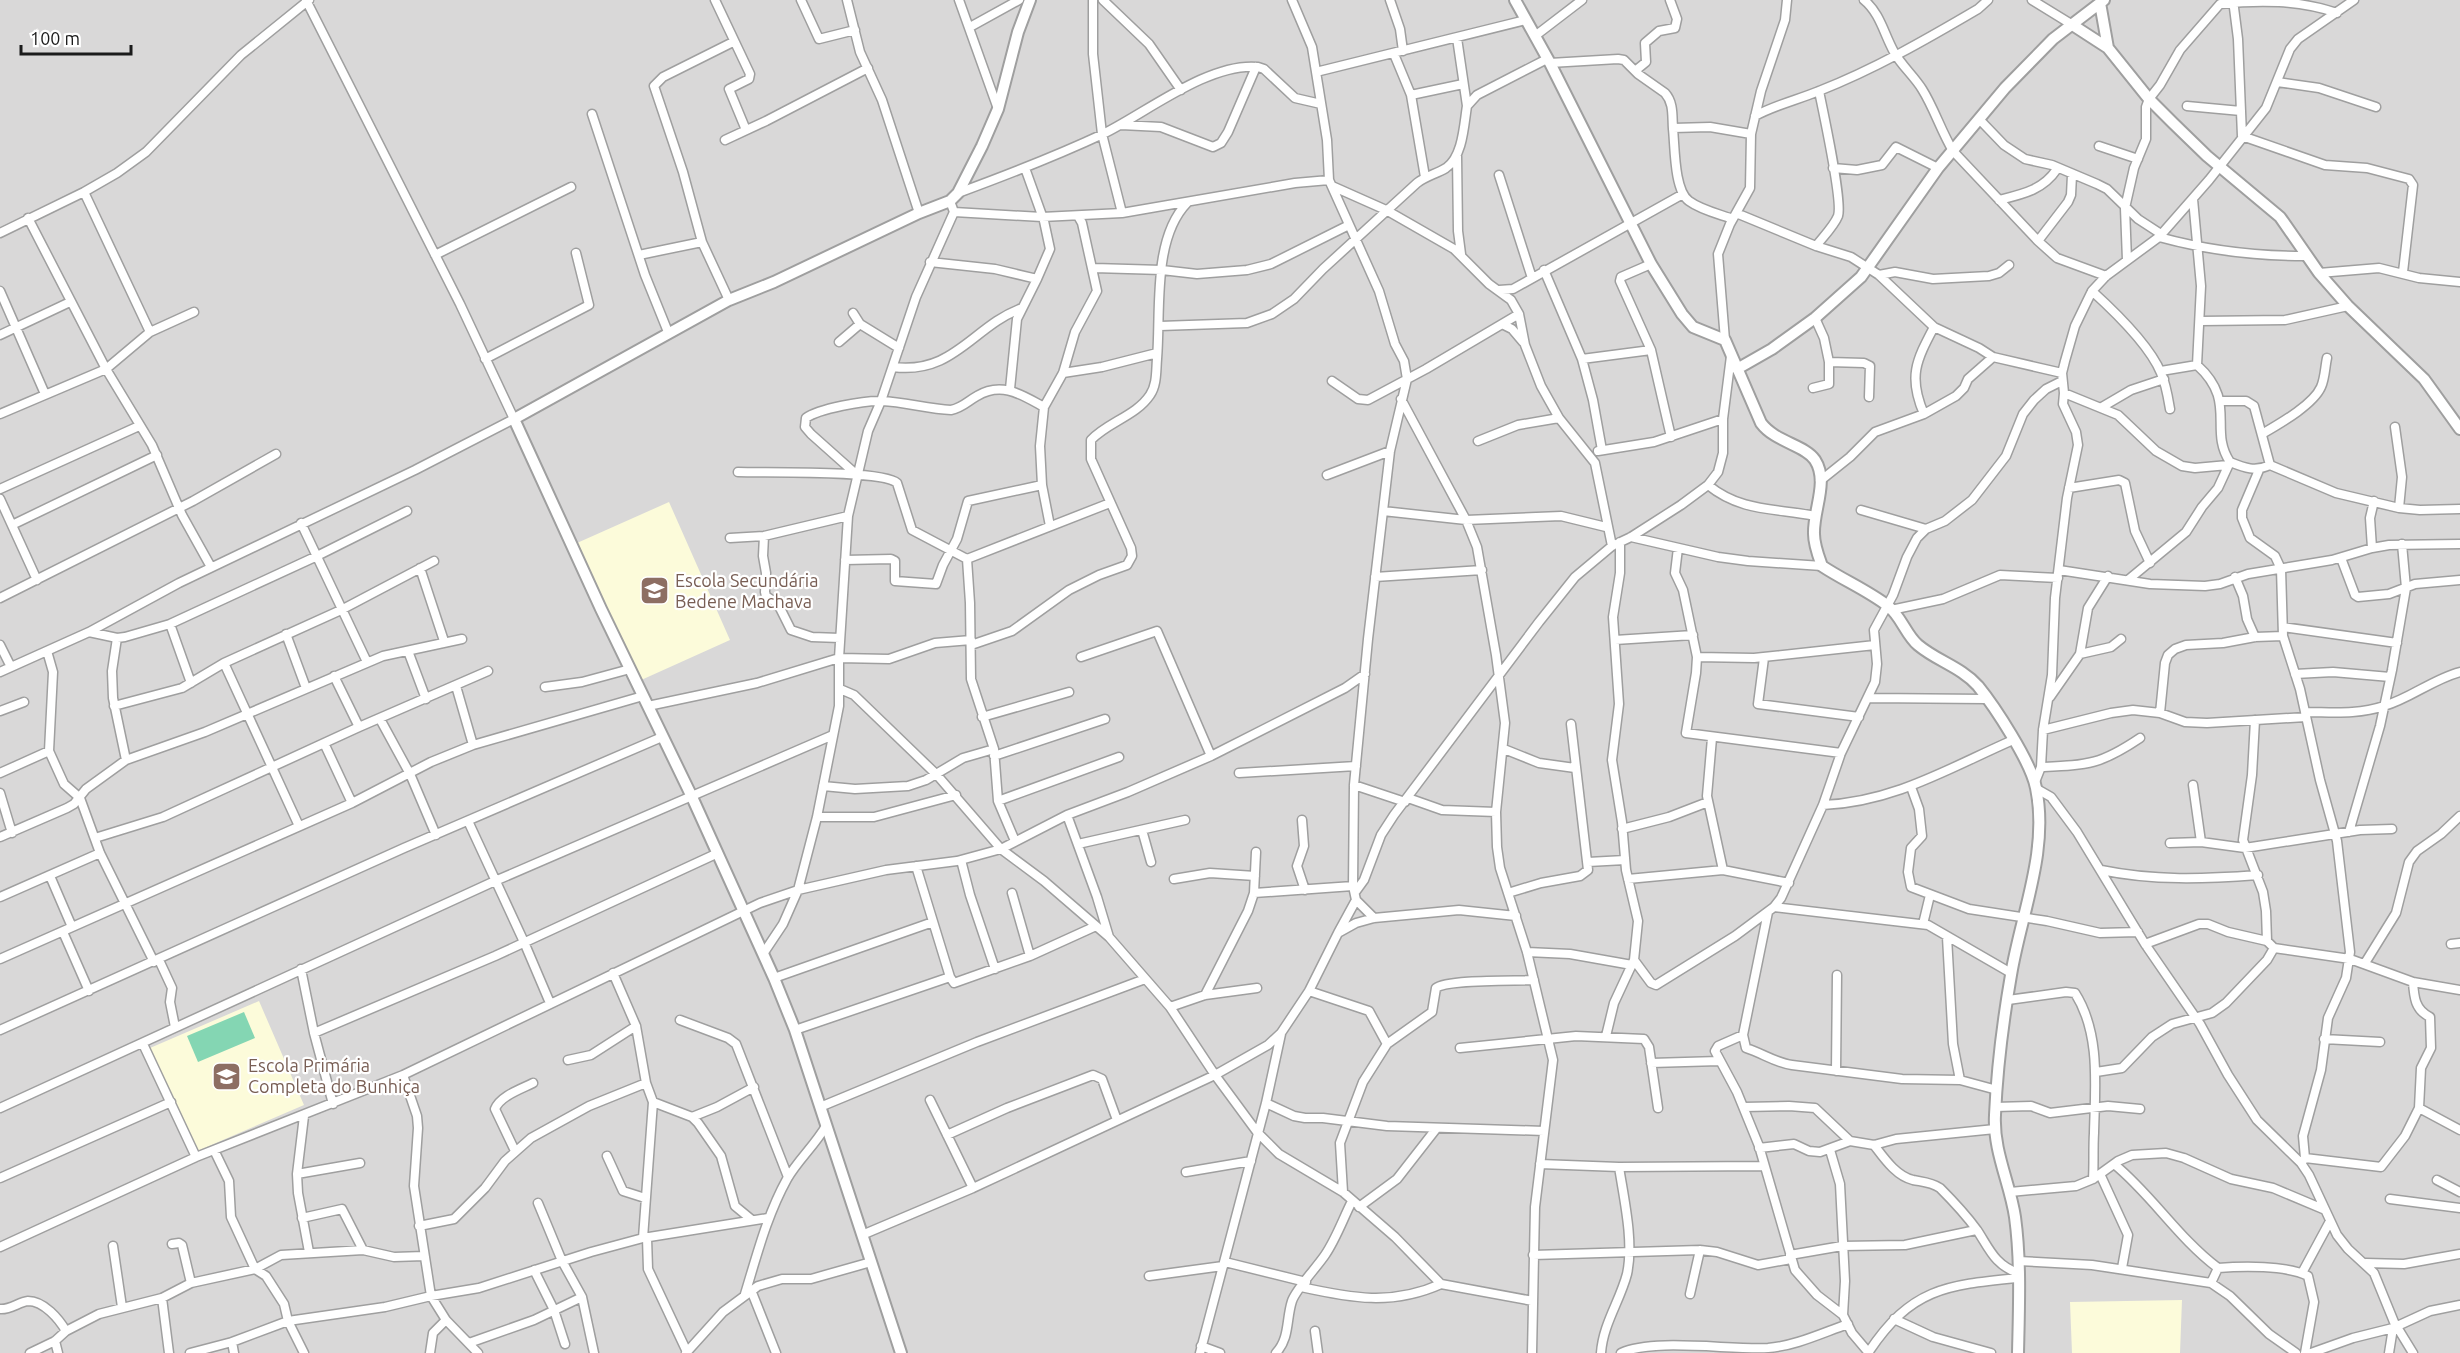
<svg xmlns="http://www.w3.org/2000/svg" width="2460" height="1353" font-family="Ubuntu,sans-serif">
<rect width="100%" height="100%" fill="#ece8e1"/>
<path fill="#d9d8d8" d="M0,0h2460v1353h-2460z"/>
<path fill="#fcfbda" d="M669,502l61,138 -91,41 -62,-138z
M259,1001l45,104 -109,47 -45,-104z
M2182,1300l-2,53h-108l-2,-51z"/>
<path fill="#84d6b3" d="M244,1012l11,26 -57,24 -11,-26z"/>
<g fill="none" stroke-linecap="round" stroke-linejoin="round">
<defs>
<path id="minor" d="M715,0l35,74 -1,5 -20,10 17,41
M801,0l18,39 36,-9
M847,0l13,52 22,48 37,113
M959,0l39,109
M1093,0v54l9,80 20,79
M1103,0l46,44 32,46
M1292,0l20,47 15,93 2,40 50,111 16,53 9,17 3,18 -17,72 -22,188 -14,146 -1,101 3,14 -18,33
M1390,0l10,29 3,22
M1864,0c16,13 20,34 30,52 7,13 20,24 28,37 12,19 19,42 31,62l85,90 19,17 49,18
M2032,0l39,24
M2233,0l5,39 4,97 83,29 42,3 42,11 4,6 -10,87
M970,27l49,-27
M1535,36l47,-36
M1457,38l10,68
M1394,54l17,41 14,82
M1550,63l68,-4 6,1 14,14 27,19c9,10 7,23 8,36 2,18 1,61 16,72 12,9 30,13 44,18
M1635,71l11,-9 -1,-19 14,-12 16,-3 2,-9 -7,-19
M1316,72l210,-52
M2277,82l42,6 57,19
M1411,95l52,-11
M2187,106l54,5
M592,114l53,161 23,57
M1755,116c20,-11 42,-16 64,-25 56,-22 108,-52 159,-82l10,-9
M1979,119l25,26 21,14 27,6 45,19 10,5 31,30 23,15
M1121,125l40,2 52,20 8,-4 7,-11 28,-65
M1673,128l37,-1 41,7
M725,140l41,-19 102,-53
M2099,146l39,13
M1457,156l1,75 3,23
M1833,168l24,2 25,-5 14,-18 42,21
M1499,175l33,103
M1332,186l54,24 68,39 35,35 22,16 8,14 6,31 16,41 18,32 36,45 17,83
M84,192l66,140
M958,193c49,-18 98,-37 145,-59 43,-21 106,-72 155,-67l6,2 31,29 26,6
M2193,199l8,87 -4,79c41,37 11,64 33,97 15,6 25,10 40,3l66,28 63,15 21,2 40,-1
M1999,200c24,-6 44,-10 58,-31
M954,212l88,5 80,-4 173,-30 34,-3
M1736,213l80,33 35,11 28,18 55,52 45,21 14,9 69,16
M28,218l78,151 46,76 30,70 29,52
M0,233l84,-41 33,-19 29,-21 95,-97 68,-55
M2159,237c47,13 97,19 146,19
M2038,241l30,-39 3,-7 1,-20
M1816,246c7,-9 18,-20 22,-30 5,-14 -15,-105 -19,-125
M435,255l136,-68
M639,255l63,-13
M2127,260l-2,-52 9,-40 12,-29v-32l3,-8 11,-14 20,-35 40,-46c40,-4 79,-4 117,9
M930,262l65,7 42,10
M1651,264l-30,13 -1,4 31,69 20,87
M1094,268l68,2 35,4 50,-4 24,-6 78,-39
M1544,270l38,89 11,41 9,50
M2319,273l60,-5 40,10 41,4
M1879,275l16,-3 38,7 56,-3 10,-3 10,-8
M1499,290l14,-1 170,-95
M0,291l45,103
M2092,291c22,20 58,55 69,82 5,11 7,24 9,36
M729,300l-27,-58 -19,-70 -29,-86 9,-9 70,-35
M853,313l7,11 39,24
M1815,318l9,20 5,24 35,1 6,3 -1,31
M2201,321l84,-1 63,-14
M1504,325l8,4 11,13
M1160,326l87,-3 25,-9 22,-15 29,-30 94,-86c9,-7 19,-9 29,-15 17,-11 18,-44 21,-62l10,-11 70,-36
M0,335l70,-33
M1725,340l-7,-86 12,-30 20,-36 1,-54 10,-43 24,-71 2,-20
M839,342l21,-18
M485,359l104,-54 -13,-52
M1582,359l69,-9
M893,367c61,8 80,-41 129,-59
M2161,371l36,-6
M1063,373l39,-6 55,-14
M1332,381l26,18 10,1 58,-31 93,-55
M1813,388l16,-4v-22
M1010,389l7,-70 20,-40 13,-30 -6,-28 -19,-53
M1401,399l65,121 11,27 19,108 9,68 -9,89 1,35 3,21 27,84 26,108 -18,147 -3,146
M2221,401h25l8,5 16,59
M2102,407l29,-17 33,-11
M0,414l106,-45 44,-37 44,-20
M1924,414c-16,-37 -8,-53 10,-87
M2395,427l7,50 -3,31
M2262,434c17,-10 51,-29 59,-47 4,-9 4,-20 6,-29
M1478,441l40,-16 41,-7
M1598,451l56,-9 69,-23
M2228,465l-33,3 -13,-2 -26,-15 -38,-36 -54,-22 -2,-20 3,-12 10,-35 17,-35 14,-15 53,-39 50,-57 57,-72 24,-59 8,-10 56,-39
M2259,470l-17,40v8l8,20 25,18 6,13 2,67 17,53 20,91 17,61 13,111 -4,26 -18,40 -7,52 -18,66 2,22 -4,5
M738,472c26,1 145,-2 159,11l15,47 55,29 3,44 1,76 23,70 4,52 17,40
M857,475l-46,-41 -6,-7 1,-9c12,-9 59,-18 76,-17 23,1 46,8 69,9 11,-2 17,-9 26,-14 25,-15 45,-1 67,11
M1327,475l63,-24
M1820,481l30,-24 25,-25 49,-18 32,-18 8,-8 4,-9 25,-22
M1708,485c33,27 67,23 107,31
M2069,488l50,-8 6,3 10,48 15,32
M0,489l139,-63
M0,499l37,81
M1861,510l65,19
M1383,511l83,9 95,-4 45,11
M301,523l66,139
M12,525l145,-70
M1050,526l-8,-41 -2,-39 4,-39 19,-34 12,-41 22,-41 -15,-68 -4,-7
M764,536l-1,20 3,17 -1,19 1,4 12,8 13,26 21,7 28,1
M1631,537l87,20 30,4 74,5
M730,538l34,-2 84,-20
M1678,548l-3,25 8,17 14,67 -1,16 -10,60 155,20
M2372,548l-2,-30 4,-17
M2341,558l14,37 3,2 31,-3 26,-10 45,-4
M967,559l143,-56
M845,560l46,-1 4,2v20l41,3 7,-19 14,-26 11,-38 74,-16
M420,568l24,73
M2059,570l91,14 55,2 15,-2 28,-10 84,-14 40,-12 17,-3 71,-1
M1375,577l107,-7
M2235,577l8,19 4,23 8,18
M2128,580l58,-48 16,-25 16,-19 12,-26
M0,598l193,-97 83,-47
M1891,610l52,-11 57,-24 58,3
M170,624l21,59
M2283,627l114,16
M89,632l28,6 8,-1 45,-13 145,-67 92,-46
M286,634l20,54
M117,638l-5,33 1,27 13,62
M1615,640l78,-5
M0,645l11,22
M971,645l41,-14 57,-41 30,-15 28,-10 5,-9 -1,-8 -40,-89v-19c17,-18 45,-24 59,-45 7,-10 6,-24 7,-36 4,-47 -5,-120 30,-156
M47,651l6,21 -4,79 15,33 16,14 20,55 54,109
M408,651l18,48
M2080,654l31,-7 10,-8
M1081,657l76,-26 54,125
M1697,657l57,1 121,-13
M1764,658l-6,46 101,13
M224,663l75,163
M0,672l89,-40 90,-49 236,-113 99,-51 -54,-115 -154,-304
M2295,674l38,-2 57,5
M334,676l25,51
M456,686l17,59
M545,687l37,-5 48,-13
M840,689l14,6 83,80 64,74 43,32 65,56 61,70 45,68 42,57 22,22 64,38 52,45 46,47 92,17
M2050,697l30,-43 8,-46 20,-32
M1869,698l117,1
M114,706l68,-18 42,-25 117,-53 93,-49
M648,706l109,-23 82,-25 50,1 46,-16 36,-3
M0,711l24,-9
M2305,712c27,0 52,3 79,-6 27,-8 49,-27 76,-34
M2160,713l5,-50 3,-8 7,-6 11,-4 37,-2 32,-6 28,-1
M982,717l87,-25
M380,719l30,55 26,61
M2255,720l-3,55 -9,65 20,52 3,19 1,30
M2043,730l68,-17 22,-3 27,3 25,9 22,1 99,-6
M1712,738l-5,58 16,74
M324,743l28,60
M1504,749l35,14 36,5
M994,756l111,-37
M2041,767c47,-2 59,-2 99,-29
M0,773l49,-22
M1239,773l117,-7
M2035,782l6,-15 2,-37 9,-55 3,-77 12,-100 11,-53 -2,-13 -13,-28 1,-11
M1354,785l51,17
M2193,785l8,57
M823,786l32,3 53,-3 18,-6 37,-22 31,-9
M1911,787l8,22 3,27 -11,12 -3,24 3,15 58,22 78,12 53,12 38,-1
M2037,789l14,8 26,35 68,112 55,80 28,51 29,45 44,43 8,12 28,60 11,14 26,24 20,49 19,31
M0,793l12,40
M1408,798l34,12 54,2
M998,801l121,-44
M1823,805c71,-3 126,-37 190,-65
M1067,815l30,82 12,40
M817,817h57l82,-22
M1302,820l2,26 -7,20 8,24
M468,821l56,121 26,61
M1622,829l47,-12 39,-15
M1142,830l9,32
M2349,832l31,-106 12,-56 14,-82 -4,-44
M0,837l67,-29 7,-4 12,-15 40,-29 79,-28 178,-76 79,-17
M95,838l68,-21 196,-90 129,-56
M2170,843l31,-1 44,6 115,-18 32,-1
M1078,844l107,-24
M961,860l9,35 25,74
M1588,862l37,-2
M916,866l34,111 4,6 76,-27 66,-30
M2101,870c53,11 103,9 157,5
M50,876l22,51
M1174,879l36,-6 45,3
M1628,879l95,-9 66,13
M1356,891l8,-11 17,-45 13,-20 145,-193 36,-45 37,-31 19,-9 50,-32 27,-20 10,-13 5,-19v-34l8,-63
M1012,893l18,63
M1254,893l99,-7
M1508,893l33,-10 39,-7 8,-6 -17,-146
M0,897l100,-44
M1356,900l18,18
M1774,907l154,18 83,48
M1768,912l-25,123 3,13c16,5 30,15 46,17l110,14 58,1 37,10
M1923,924l7,-29
M63,932l26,59
M1947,937l6,107 7,36
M2145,944l54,-20h9l20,8 39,9 7,7 76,11 63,23 47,8
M2451,944l9,-1
M1527,952l43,2 62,11
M763,954l20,-30 15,-34 19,-73 22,-111v-48l9,-142 20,-85 13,-30 35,-104 38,-85 -4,-11
M0,959l352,-156 79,-41 42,-17 170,-49
M159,960l13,28 -2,14 5,25
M1634,960l17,23 5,2 79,-49 39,-29 7,-9 42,-93 18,-52 34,-71 2,-18 -3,-34 19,-35 14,-38 10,-19 9,-9 19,-8 27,-21 34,-44 17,-42 11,-14 12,-11 16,-8
M2365,963l31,-50 13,-51 8,-11 24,-17 19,-18
M301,969l13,64 19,71
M613,973l23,53 10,57 7,19 -10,136
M774,978l159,-56
M1309,991l60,20 18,33
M1205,995l43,-84 6,-18 2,-41
M2008,1000l58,-8 9,1c26,41 20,94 19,140 -1,15 0,31 -1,46
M1170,1007l35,-12 52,-7
M680,1020l48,18 8,6 52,133
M0,1030l404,-182 258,-111
M795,1030l155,-53
M314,1033l181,-77 223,-103
M1743,1035l-25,11 -3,5 22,41 22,54 36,124 22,25 26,20 9,18 17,20
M1606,1036l8,-33 20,-43 4,-39 -12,-51 -4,-48 -10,-62 7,-56 -6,-87 7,-44v-31
M2324,1039l56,3
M143,1044l53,113
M1460,1048l116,-12 68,3 5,8 9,61
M568,1060l23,-5 45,-29
M1651,1063l68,-2
M1836,1071l1,-96
M2096,1072l26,-4 30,-31 20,-13 40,-11 14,-10 41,-43 7,-12
M403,1075l14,41 1,12 -4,58 17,110 15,24 32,33
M930,1100l43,88
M653,1102l39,15 6,6 23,33 14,50 17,14
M1266,1103l28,13 11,2h18l64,8 157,5
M820,1107l157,-65 168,-63
M1744,1107l45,-1 26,2 35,33 24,4 22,-6 99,-10
M1995,1107l36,-1 19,7 58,-7 32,3
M0,1108l495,-227 338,-146
M2419,1108l41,22
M304,1116l-7,58 1,19 11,59
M692,1117l25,-10 37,-20
M947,1135l60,-27 86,-33 9,4 15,41
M1874,1145c10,13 22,31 39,35 10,2 18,2 27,8 13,13 26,27 37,42 13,20 18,35 41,43
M1759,1148l35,-4 15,7 11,1 30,-11
M214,1150l15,31 2,36 24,52 11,7 18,28 4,17 16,32
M1830,1150l10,34 5,97 -2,34
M515,1151l-20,-42c5,-13 26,-20 38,-26
M607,1156l16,35 22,7
M2305,1158l76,9 24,-31 14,-28 2,-40 10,-20 -1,-31c-15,-7 -16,-20 -17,-35
M1540,1164l79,3 145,-1
M2114,1164c38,31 64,74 104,104l-7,15
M1186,1172l65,-11
M297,1174l63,-11
M2100,1174l28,61 -6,33
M0,1178l171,-76
M2437,1180l23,12
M1343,1192l-3,-49 23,-61 24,-38 45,-32 4,-24c11,-9 80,-7 98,-8
M2010,1192l66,-6 17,-7 25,-18 14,-6 34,-2 18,5 47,21 42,9 50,21
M2390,1199l70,9
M538,1203l24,58 20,36 12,56
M1359,1207l38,-28 39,-50
M302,1218l40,-9 21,41
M419,1226l35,-7 31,-31 20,-27 26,-23 58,-32 57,-23
M862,1235l111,-47 242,-113 53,-30 13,-12 28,-42 29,-58 18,-10 18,-5 85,-8 57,6
M647,1238l1,31 39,83
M172,1244l7,-1 3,2 9,38
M113,1246l9,61
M0,1247l196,-90 207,-82 357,-172 38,-13 88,-20 71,-9 44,-12 66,-34 61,-23 83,-36 134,-68 20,-14
M1533,1255l167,-5 17,2 41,13 33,-6
M1790,1255l52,-9 63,-1 71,-15
M2018,1261l74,4 119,18 19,13 39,38 27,19
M1225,1262l81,20
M2366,1263l38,1 56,-10
M2218,1268c24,-2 68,-3 90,8l6,26 -9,51
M534,1270l20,40 11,34
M2302,1273l27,-50
M1149,1276l74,-10
M1301,1287c50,11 91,19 140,-3
M751,1290l25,63
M745,1294c12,-39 22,-79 42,-115 11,-19 28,-34 39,-53
M1690,1294l10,-44
M162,1298l7,55
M0,1309c10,1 19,-7 28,-8 16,0 31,18 38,30
M1894,1319l39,18 58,16
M1315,1331l3,22
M55,1341l3,12
M232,1342l2,11
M469,1343l65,-23 48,-23
M1201,1346l19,7
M30,1353l25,-12 11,-10 33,-17 63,-16 29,-15 64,-14 26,-14 82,-5 31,7 30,-1
M190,1353l42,-11 56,-21 97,-14 46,-11 48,-8 112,-36 52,-14 125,-20
M430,1353l3,-20 13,-13
M686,1353l37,-41 35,-26 24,-7h29l60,-17
M1200,1353l66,-250 15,-69
M1276,1353c14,-15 10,-34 16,-52 4,-12 25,-34 33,-46 11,-16 18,-36 27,-54
M1601,1353c2,-29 19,-52 26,-79 7,-32 -3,-75 -8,-107
M1621,1353c32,-15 108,-3 147,-5 27,-2 54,-15 80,-24
M1868,1353c43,-65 78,-68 150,-75
M2311,1353l42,-15 40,-10 37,-17 30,-6
M2389,1353l4,-25"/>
<path id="tertiary" d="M1515,0l35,63 101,201 31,50 11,13 32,13 36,83c14,19 44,22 54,37 14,22 -2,50 -1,74 0,11 4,21 8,32 21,14 45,24 66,40 13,10 18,29 30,39 19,16 43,22 60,41 17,21 53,76 58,102 13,63 -15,126 -25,187 -8,46 -14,94 -16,140 -2,36 15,68 20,102 6,44 4,91 3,136
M2100,3l8,45
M2071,24l37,24 41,51 24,24 34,33 73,61 39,56 29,33 76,73 36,50
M1737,369l35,-20 43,-31 46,-41 77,-109 67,-80 48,-49 51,-39
M901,1353l-106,-323 -21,-52 -82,-181 -91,-188 -87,-190 215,-119 45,-18 145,-69 31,-12 8,-8 24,-47 16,-37 20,-77 12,-32"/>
</defs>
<use href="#minor" stroke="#9f9f9f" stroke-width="11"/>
<use href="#tertiary" stroke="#9f9f9f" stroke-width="14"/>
<use href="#minor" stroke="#fff" stroke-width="8"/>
<use href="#tertiary" stroke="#fff" stroke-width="10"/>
</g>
<defs>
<symbol id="school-square" viewBox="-11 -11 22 22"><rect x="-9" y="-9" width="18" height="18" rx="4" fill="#8d6e63" stroke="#fff"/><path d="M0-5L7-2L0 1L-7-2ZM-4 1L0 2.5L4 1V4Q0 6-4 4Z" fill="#fff"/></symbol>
</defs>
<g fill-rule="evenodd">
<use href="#school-square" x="638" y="574" width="33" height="33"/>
<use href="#school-square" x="210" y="1060" width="33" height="33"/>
</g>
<g text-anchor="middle" stroke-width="4.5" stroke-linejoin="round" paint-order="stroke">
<g font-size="18" fill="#785e54" stroke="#fff" text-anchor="start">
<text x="675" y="587">Escola Secundária<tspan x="675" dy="21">Bedene Machava</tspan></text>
<text x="248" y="1072">Escola Primária<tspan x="248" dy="21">Completa do Bunhiça</tspan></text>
</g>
</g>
<path d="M21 45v9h110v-9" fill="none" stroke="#1b1b1b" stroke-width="3"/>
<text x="30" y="45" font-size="18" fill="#1b1b1b" stroke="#ffffff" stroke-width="4.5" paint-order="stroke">100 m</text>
</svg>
